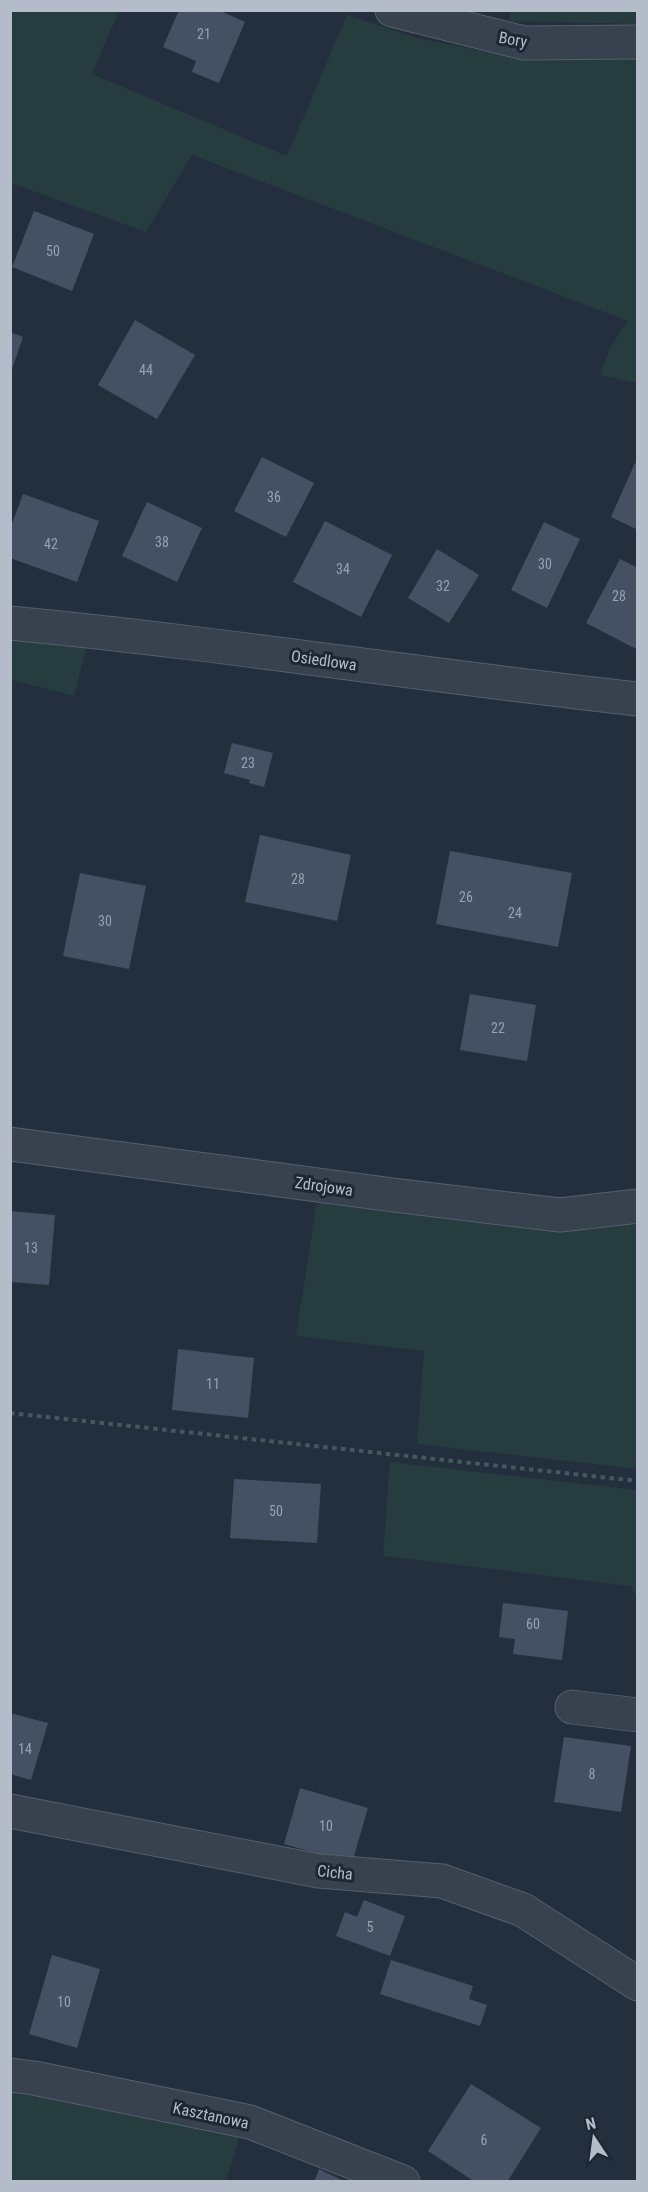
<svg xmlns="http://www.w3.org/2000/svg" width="648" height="2192" font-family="'Roboto Condensed',sans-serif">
<rect width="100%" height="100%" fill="#242f3e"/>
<path fill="#263c3f" d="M10,11h109l-27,63 195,82 60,-141 70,23 71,14 149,3v328l-37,-8 11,-29 17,-25 -436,-166 -46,77 -135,-49z
M511,11h126v13l-128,-3z
M11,636l77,5 -14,55 -63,-16z
M327,1197l310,16v256l-220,-25 7,-93 -128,-15 20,-129z
M390,1462l247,28v109l-6,-13 -248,-30z
M10,2085l232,43 -16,53h-215z"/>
<path fill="#455162" d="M179,10h39l27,12 -26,61 -27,-11 4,-11 -33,-14z
M34,211l60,23 -22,57 -60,-24z
M135,320l60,35 -38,64 -59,-34z
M10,332l13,5 -12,35h-1z
M262,457l52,26 -28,54 -52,-26z
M635,463l3,1v66l-27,-13z
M23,494l76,27 -22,61 -67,-24v-29z
M147,502l55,26 -25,54 -55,-26z
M325,521l67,34 -31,62 -68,-35z
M544,522l36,17 -33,69 -36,-18z
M437,549l42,26 -30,48 -41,-25z
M620,559l18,9v82l-52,-27z
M232,743l41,10 -9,34 -15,-4 1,-3 -26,-7z
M260,835l91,20 -14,66 -92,-19z
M450,851l122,22 -14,74 -122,-23z
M80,873l66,13 -17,83 -66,-13z
M470,994l66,11 -9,56 -67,-11z
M10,1211l45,4 -6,70 -39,-3z
M178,1349l76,9 -6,60 -76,-8z
M234,1479l87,5 -4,59 -87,-5z
M503,1603l65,8 -6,49 -49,-6 2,-15 -16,-2z
M10,1713l38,10 -17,57 -21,-6z
M564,1737l67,9 -10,66 -67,-10z
M300,1788l68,20 -16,55 -68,-19z
M364,1900l41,16 -15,40 -54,-20 9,-24 12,5z
M52,1955l48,14 -23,79 -48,-14z
M391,1960l82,26 -4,13 18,6 -7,21 -100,-32z
M471,2084l70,44 -34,54h-32l-47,-31z
M319,2169l27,13h-32z"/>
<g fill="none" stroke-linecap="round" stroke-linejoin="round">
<defs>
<path id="minor" d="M392,10l132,33 114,-1
M10,623c210,20 418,53 628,76
M10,1144l383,51 167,20 78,-9
M572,1707l66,8
M10,1811l309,60 123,10 81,29 115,74
M10,2075l24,3 216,44 153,60"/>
</defs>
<use href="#minor" stroke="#565f6c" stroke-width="35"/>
<path stroke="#44595c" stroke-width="4" stroke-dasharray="4.5 4.5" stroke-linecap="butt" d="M10,1413l628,68"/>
<use href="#minor" stroke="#38414e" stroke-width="33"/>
</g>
<g text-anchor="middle" stroke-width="6" stroke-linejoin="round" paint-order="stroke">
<g font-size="14" fill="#98a1af">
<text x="204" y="39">21</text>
<text x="53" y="256">50</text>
<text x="146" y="375">44</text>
<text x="274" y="502">36</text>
<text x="162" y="547">38</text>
<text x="51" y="549">42</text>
<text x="545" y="569">30</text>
<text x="343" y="574">34</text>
<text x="443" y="591">32</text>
<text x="619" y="601">28</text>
<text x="248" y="768">23</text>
<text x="298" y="884">28</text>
<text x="466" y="902">26</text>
<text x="515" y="918">24</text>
<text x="105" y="926">30</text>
<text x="498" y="1033">22</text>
<text x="31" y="1253">13</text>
<text x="213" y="1389">11</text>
<text x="276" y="1516">50</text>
<text x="533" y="1629">60</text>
<text x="25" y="1754">14</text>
<text x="592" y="1779">8</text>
<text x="326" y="1831">10</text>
<text x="370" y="1932">5</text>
<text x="64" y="2007">10</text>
<text x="484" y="2145">6</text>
</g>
<g font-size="16" fill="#b4bcc9" stroke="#1d2633">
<text transform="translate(513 39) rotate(10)" y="6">Bory</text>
<text transform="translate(324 660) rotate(8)" y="6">Osiedlowa</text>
<text transform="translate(324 1186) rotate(8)" y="6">Zdrojowa</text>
<text transform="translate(335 1872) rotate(6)" y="6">Cicha</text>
<text transform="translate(211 2115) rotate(12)" y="6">Kasztanowa</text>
</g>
</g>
<rect width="648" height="2192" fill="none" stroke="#b4bcc9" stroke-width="24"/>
<g transform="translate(594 2138) rotate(347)" stroke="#1d2633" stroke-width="4.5" paint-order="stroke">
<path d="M0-4.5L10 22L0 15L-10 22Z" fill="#b4bcc9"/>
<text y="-9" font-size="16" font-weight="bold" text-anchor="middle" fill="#b4bcc9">N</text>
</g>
</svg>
